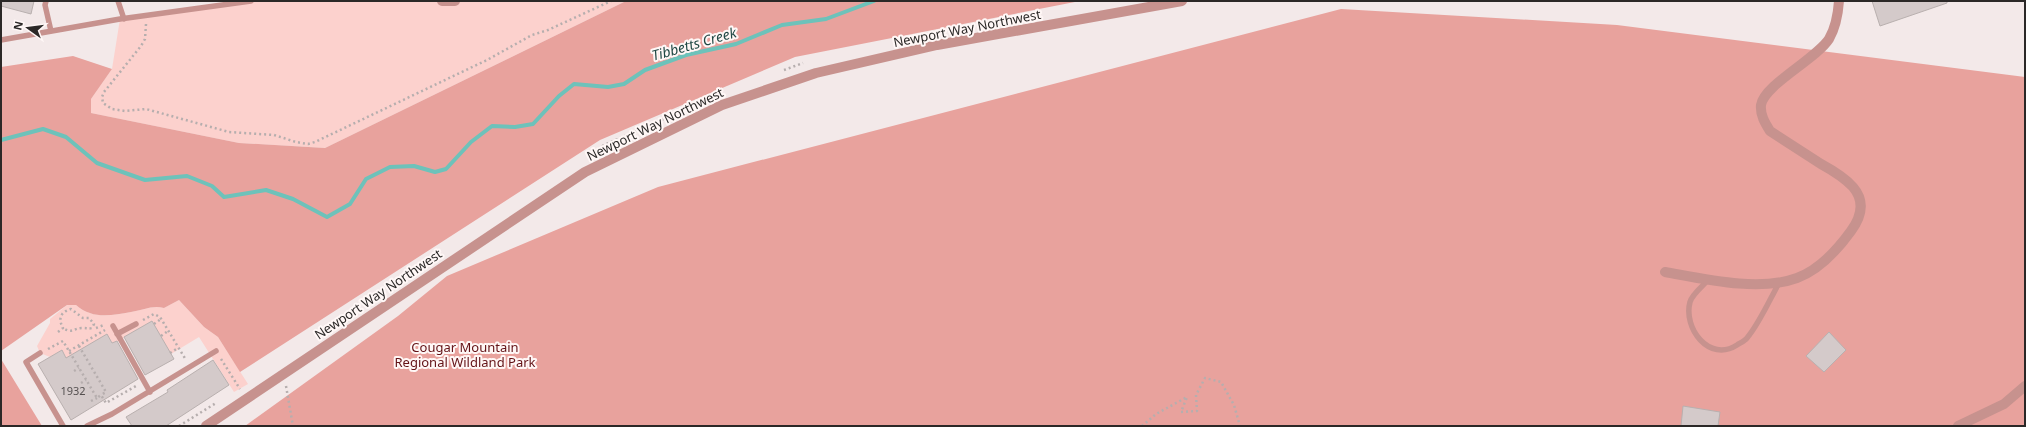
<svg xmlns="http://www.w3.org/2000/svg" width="2026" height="427" font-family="'Noto Sans',sans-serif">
<rect width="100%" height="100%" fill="#f3e9e9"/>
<path fill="#fcd1cd" d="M251,1h375l-301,147 -86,-5 -148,-30v-14l21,-30 8,-50z
M179,300l25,27 14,10 30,47 -14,8 -35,-55 -28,17 -19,-33 -39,23 -6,-9 -23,13 27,47 -17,11 -32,-56 -12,7 -10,-4 -3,-7 13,-23v-4l17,-14h9c16,14 35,11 55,7 13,-2 21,-7 33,-4z"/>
<path fill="#e8a29d" d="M626,1h454l-285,56 -195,83 -360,232 -22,-35 -14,-10 -25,-27 -15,8c-12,-3 -20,2 -33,4 -21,4 -39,7 -55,-7h-9l-66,46v-284l72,-11 39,13 -21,30v14l148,30 86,5z
M1341,9l276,16 408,52v349h-1780l153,-110 49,-40 211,-89z
M1,359l41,67h-41z"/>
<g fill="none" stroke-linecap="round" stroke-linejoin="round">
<path stroke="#6dc2ba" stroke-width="4" d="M1,140l42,-11 23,8 31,26 48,17 42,-4 25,10 12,11 42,-7 27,9 34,18 23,-13 16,-25 24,-12 24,-1 21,6 11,-3 25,-27 21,-16 23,1 18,-3 26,-28 15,-12 34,3 16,-3 21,-14 41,-15 50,-11 46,-19 44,-6 48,-18"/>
</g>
<path fill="#d4caca" stroke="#b9b0af" d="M1,1h33l-3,13 -30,-8z
M1872,1h75v2l-67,23z
M152,321l22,38 -29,16 -21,-38z
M1829,332l17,18 -22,22 -18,-16z
M107,334l5,9 5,-2 21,38 -67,41 -33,-56 24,-14 4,8z
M213,360l16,25 -63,41h-34l-6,-9 42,-25 -1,-2z
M1683,406l37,6 -2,14h-37z"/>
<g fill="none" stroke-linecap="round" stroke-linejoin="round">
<path stroke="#b6aeae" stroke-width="2.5" stroke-dasharray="2 3" stroke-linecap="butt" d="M146,24l-1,15 -4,7 -37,46 -2,5 1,6 9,6 13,2 21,-2 83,23 45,3 22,7 12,2 7,-2 172,-82 45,-25 16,-5 63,-29
M784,70l19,-7
M590,155l14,-10 64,-28
M143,320l11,-6 6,3 26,43
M154,324l7,-5
M96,328l8,-3
M58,332l5,-4c-5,-9 -3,-16 8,-19l12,9h6l5,6 -2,4c-4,1 -5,0 -10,0 -8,0 -10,6 -19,0
M161,336l7,-5
M79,346l27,46 -5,3
M48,349l15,-8 34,57 4,-3 5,8 30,-17
M69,351l36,-21
M170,353l8,-5
M221,359l19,30
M74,371l5,-3
M81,383l5,-3
M286,386l7,40
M91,401l6,-3
M179,426l37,-23
M1142,426l14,-12 31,-17 -6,15 16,-1 -1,-16 9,-17 16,4 13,23 6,21"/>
<path stroke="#c7928e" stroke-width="5.5" d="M46,1l-1,4 6,26
M118,1l6,18
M1,40l119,-21 131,-18
M1709,279c-5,6 -17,15 -19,23 -7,26 19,61 47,43 3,-2 8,-4 10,-7 12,-14 23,-39 32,-55
M113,326l37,66
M117,334l19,-10
M40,353l-14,9 37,64
M87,426l25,-12 104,-63"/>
<path stroke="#c7928e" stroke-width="10" d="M442,1h13
M1665,272c39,7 94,20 132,6 22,-8 41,-29 54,-47 11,-15 14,-30 2,-44 -9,-10 -21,-17 -32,-23 -17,-11 -34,-22 -51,-33 -5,-8 -10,-16 -9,-26 3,-20 55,-46 68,-66 7,-12 9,-24 10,-38
M1958,426l46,-22 21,-18"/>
<path stroke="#c7928e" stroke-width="10" d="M206,426l379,-254 137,-67 94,-32 121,-28 245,-44"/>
</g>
<g text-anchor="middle" stroke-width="4" stroke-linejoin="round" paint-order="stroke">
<g font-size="11" fill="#555050">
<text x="73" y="395">1932</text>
</g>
<g font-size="13" fill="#2b2827" stroke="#fff7f6">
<text transform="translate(967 28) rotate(-11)" y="5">Newport Way Northwest</text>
<text transform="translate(655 124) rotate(-26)" y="5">Newport Way Northwest</text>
<text transform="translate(378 294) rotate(-34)" y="5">Newport Way Northwest</text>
</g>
<g font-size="13" fill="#631216" stroke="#fff7f6">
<text x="465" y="352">Cougar Mountain<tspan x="465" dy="15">Regional Wildland Park</tspan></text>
</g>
<g font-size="14" font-style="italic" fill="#1f4743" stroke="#fff7f6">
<text transform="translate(694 44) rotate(-16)" y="5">Tibbetts Creek</text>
</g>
</g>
<rect width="2026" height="427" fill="none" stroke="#2b2827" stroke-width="4"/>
<g transform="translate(28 28) rotate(284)" stroke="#fff7f6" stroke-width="3" paint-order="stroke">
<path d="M0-3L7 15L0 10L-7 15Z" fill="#2b2827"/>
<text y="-6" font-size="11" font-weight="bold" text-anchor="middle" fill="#2b2827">N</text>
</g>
</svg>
